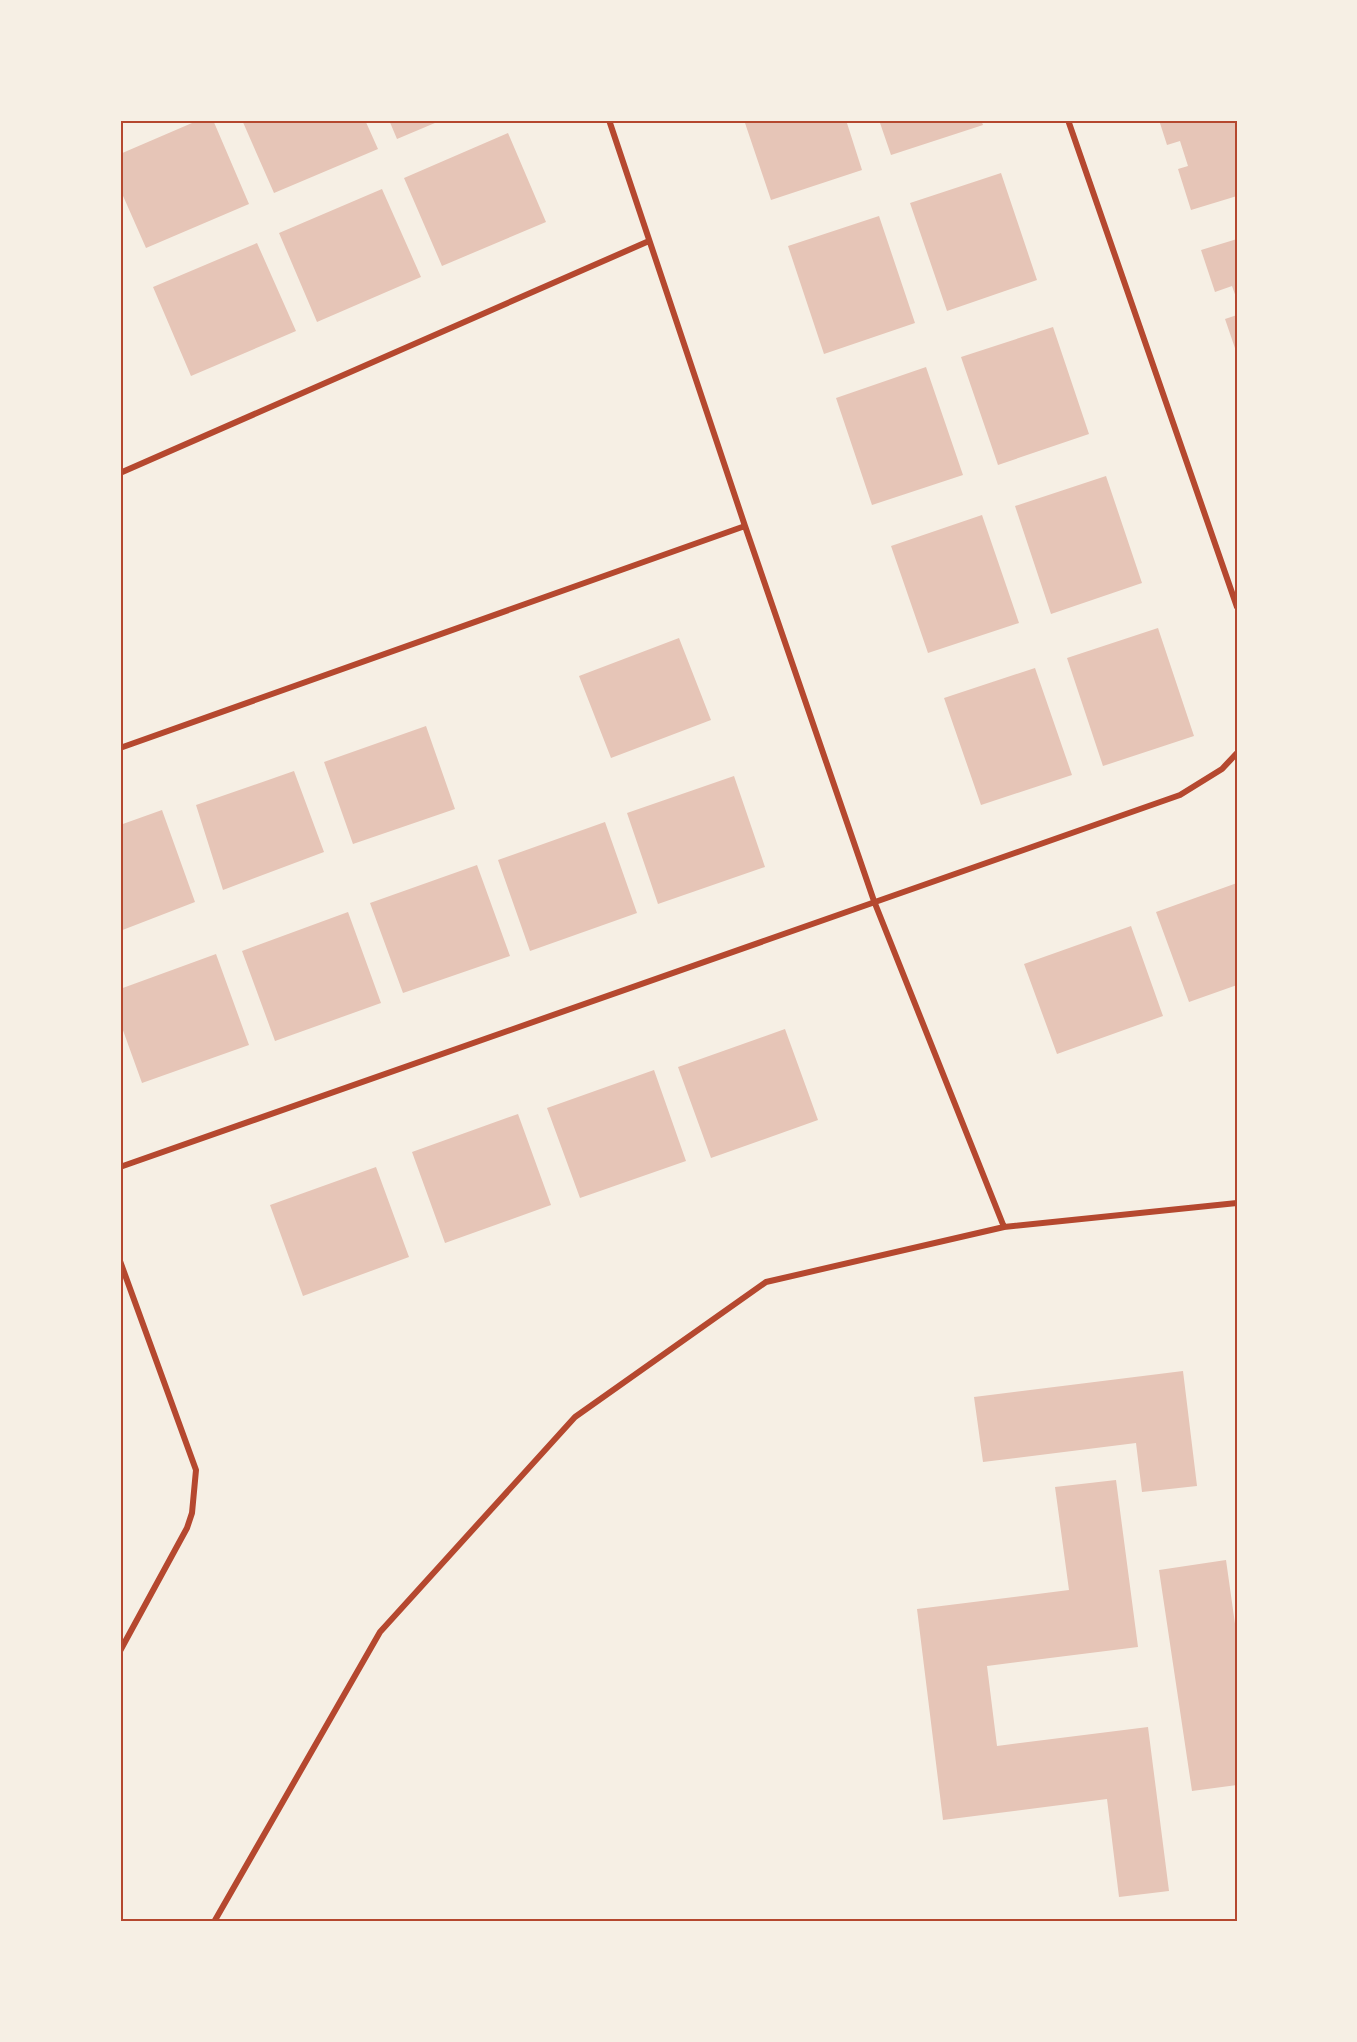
<svg xmlns="http://www.w3.org/2000/svg" width="1357" height="2042" font-family="Georgia,serif">
<rect width="100%" height="100%" fill="#f6efe4"/>
<path fill="#e6c5b7" d="M199,120h14l36,84 -103,44 -26,-59v-35z
M242,120h123l13,29 -104,44z
M389,120h53l-45,19z
M744,120h102l16,50 -91,30z
M879,120h102l2,5 -92,30z
M1159,120h78v76l-46,14 -13,-41 10,-3 -8,-25 -13,4z
M508,133l38,89 -104,44 -38,-88z
M1001,173l36,107 -90,31 -37,-108z
M382,189l39,88 -104,45 -38,-89z
M879,216l36,107 -91,31 -36,-108z
M1237,239v61l-5,-14 -17,6 -14,-42z
M257,243l39,88 -105,45 -38,-89z
M1237,315v39l-12,-35z
M1053,327l36,107 -91,31 -37,-108z
M926,367l37,108 -91,30 -36,-107z
M1106,476l36,107 -91,31 -36,-108z
M982,515l37,108 -91,30 -37,-107z
M1158,628l36,108 -91,30 -36,-108z
M679,638l32,82 -100,38 -32,-82z
M1035,668l37,107 -91,30 -37,-107z
M426,726l29,83 -102,35 -29,-82z
M294,771l30,81 -101,38 -27,-85z
M734,776l31,91 -107,37 -31,-91z
M162,810l33,92 -75,29v-106z
M605,822l32,91 -107,38 -32,-91z
M477,865l33,91 -107,37 -33,-90z
M1237,883v102l-48,17 -33,-90z
M348,912l33,91 -106,38 -33,-90z
M1131,926l32,90 -106,38 -33,-90z
M216,954l33,91 -107,38 -22,-61v-33z
M785,1029l33,91 -107,38 -33,-91z
M654,1070l32,91 -106,37 -33,-90z
M518,1114l33,91 -106,38 -33,-91z
M376,1167l33,90 -106,39 -33,-91z
M1183,1371l14,115 -55,6 -6,-49 -153,19 -9,-65z
M1116,1480l22,167 -151,19 10,80 151,-19 21,164 -50,6 -12,-98 -164,21 -26,-211 152,-19 -14,-103z
M1226,1560l11,78v147l-45,6 -33,-221z"/>
<g fill="none" stroke-linecap="round" stroke-linejoin="round">
<path stroke="#b5482f" stroke-width="6" d="M609,120l136,406 129,375 130,326
M1068,120l169,487
M120,473l529,-232
M120,748l625,-222
M120,1167l1060,-372 42,-26 15,-16
M120,1261l76,209 -4,43 -5,15 -67,123
M214,1922l166,-290 195,-215 191,-135 238,-55 233,-24"/>
</g>
<rect width="1357" height="2042" fill="none" stroke="#f6efe4" stroke-width="243"/>
<rect x="122" y="122" width="1114" height="1798" fill="none" stroke="#b5482f" stroke-width="2"/>
</svg>
